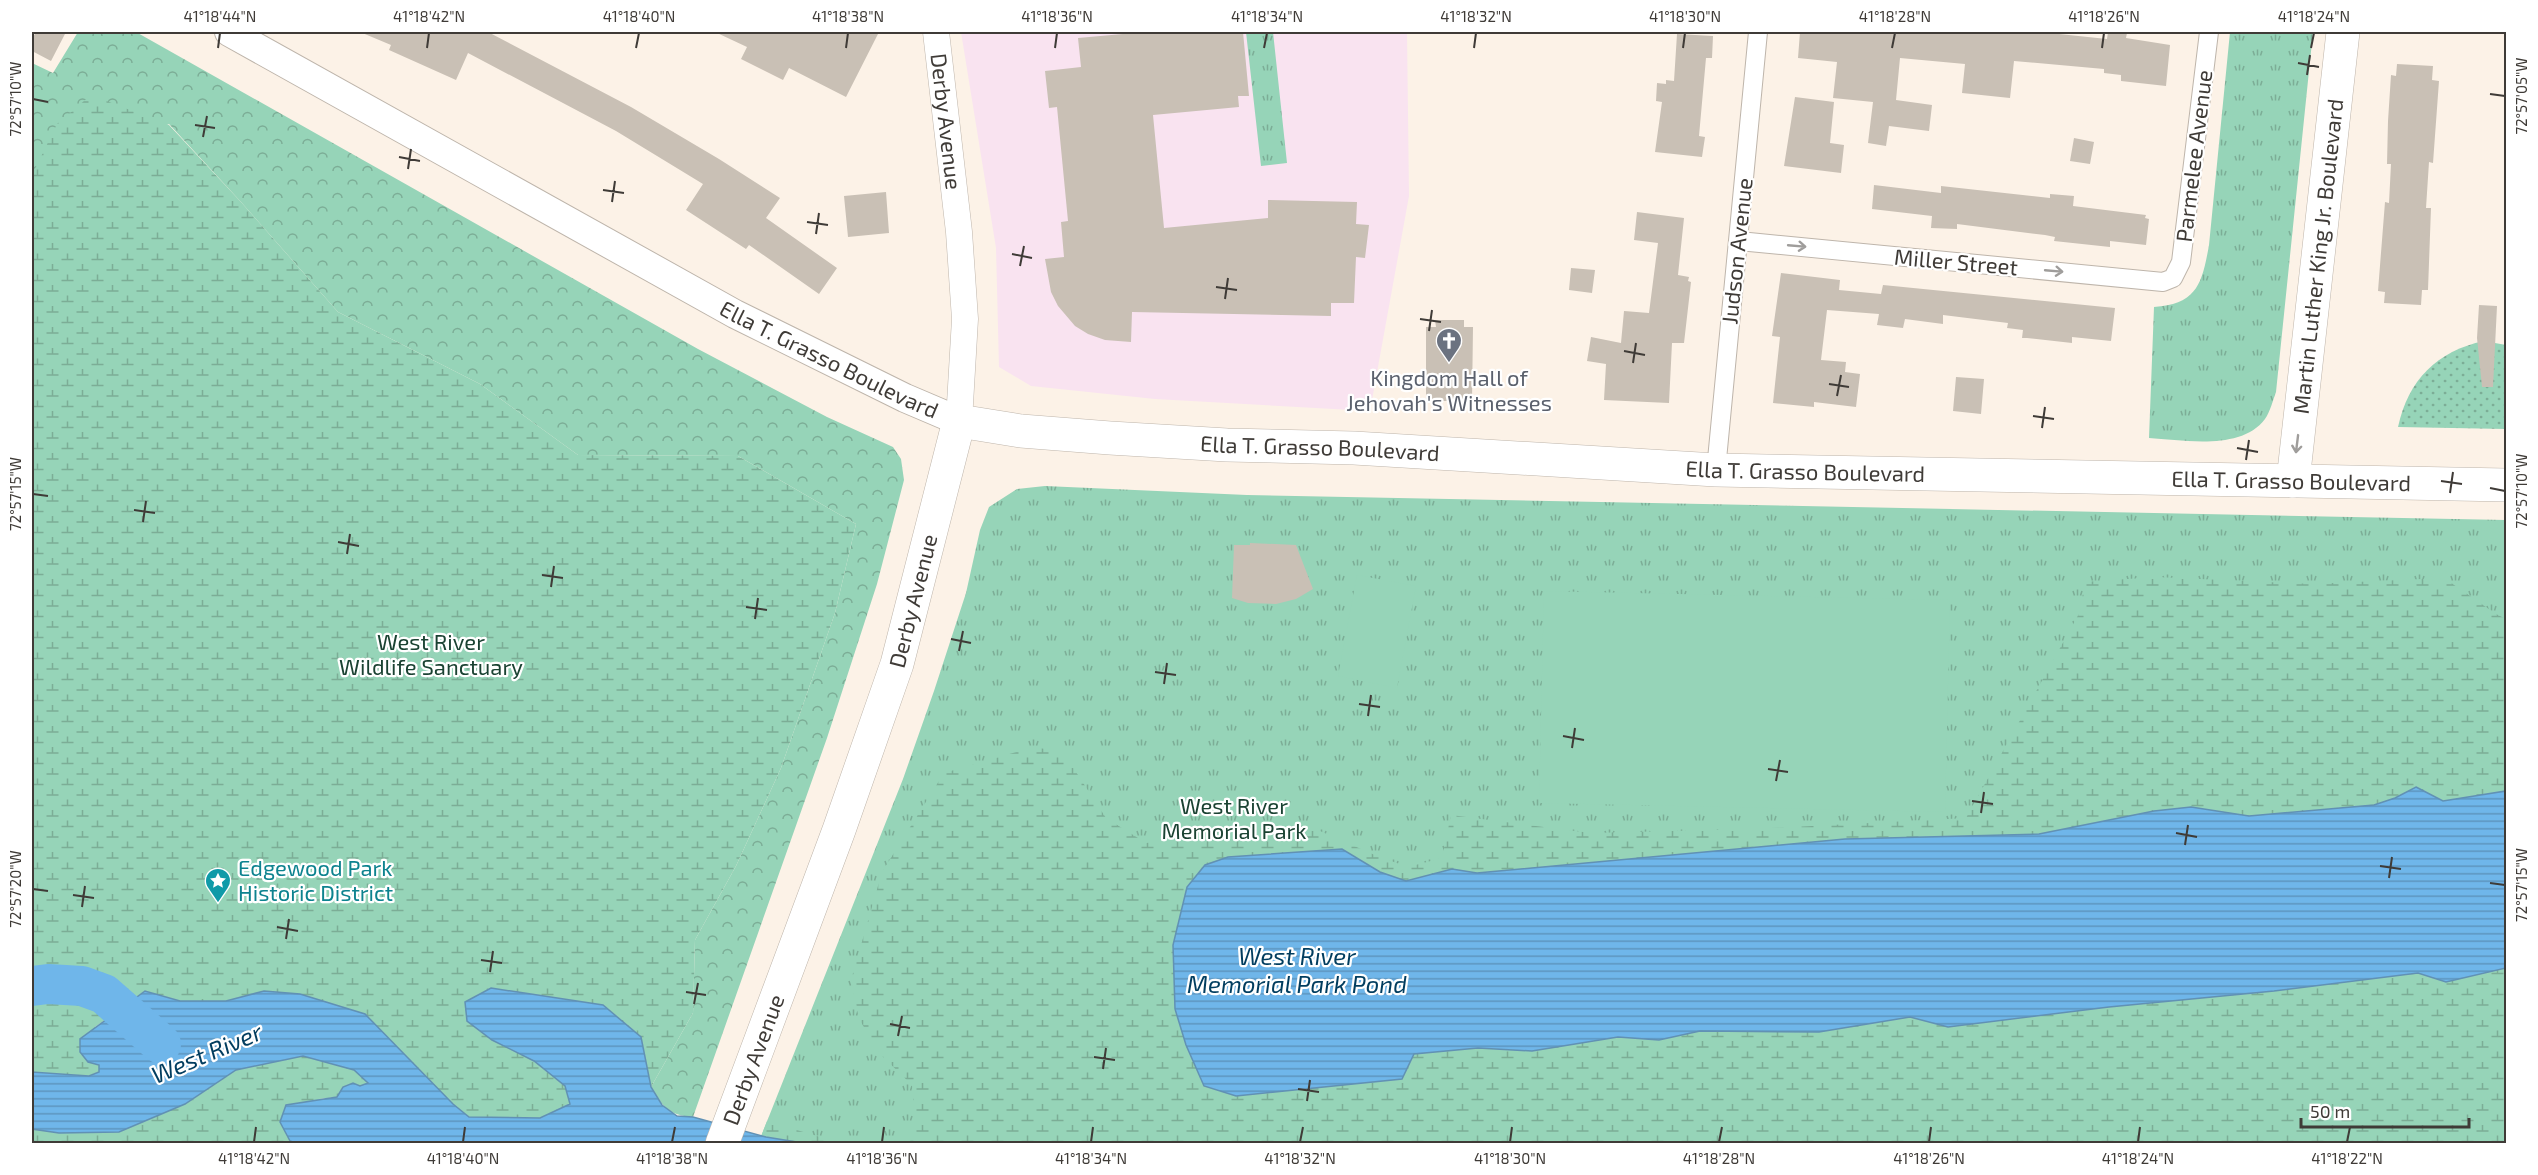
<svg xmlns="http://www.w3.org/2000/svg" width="2538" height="1175" font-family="'Exo 2',sans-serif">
<defs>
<pattern id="grass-tufts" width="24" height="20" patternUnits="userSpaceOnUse" patternTransform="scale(1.5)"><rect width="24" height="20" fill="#96d4b8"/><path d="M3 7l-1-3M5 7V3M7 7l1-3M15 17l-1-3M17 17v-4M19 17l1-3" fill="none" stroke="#7cad96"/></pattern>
<pattern id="forest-crowns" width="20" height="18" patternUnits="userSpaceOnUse" patternTransform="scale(1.5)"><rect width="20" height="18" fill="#96d4b8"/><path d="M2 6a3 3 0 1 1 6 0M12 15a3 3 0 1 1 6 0" fill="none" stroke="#7cad96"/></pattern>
<pattern id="wetland-marsh" width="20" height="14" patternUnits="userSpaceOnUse" patternTransform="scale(1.5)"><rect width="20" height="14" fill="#96d4b8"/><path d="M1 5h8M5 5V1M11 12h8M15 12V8" fill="none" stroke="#7cad96"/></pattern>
<pattern id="garden-dots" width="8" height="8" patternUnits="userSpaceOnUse" patternTransform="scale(1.5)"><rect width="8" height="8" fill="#96d4b8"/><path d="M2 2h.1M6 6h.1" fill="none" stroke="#7cad96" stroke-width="1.8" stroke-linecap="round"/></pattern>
<pattern id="water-rules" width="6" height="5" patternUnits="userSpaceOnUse" patternTransform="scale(1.5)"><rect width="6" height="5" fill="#6fb6ea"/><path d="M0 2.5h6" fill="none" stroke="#5d95be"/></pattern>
</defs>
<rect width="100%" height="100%" fill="#fcf2e7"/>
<path fill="#f9e3f0" d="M961,32h446l2,164 -39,215 -215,-12 -124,-13 -32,-19 -3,-119z"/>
<path fill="url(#grass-tufts)" d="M1246,32h27l14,131 -26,3z
M2230,32h83l-37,360c-3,8 -6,20 -11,27 -24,32 -81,21 -116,19l5,-131c43,-3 48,-23 55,-62z
M1045,486l202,9 1259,25v623l-1748,1 145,-365 31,-88 32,-98 14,-63 9,-23 28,-18z"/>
<path fill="url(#forest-crowns)" d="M78,32h58l562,317 129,68 66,30 8,12 3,21 -27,104 -50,154 -134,379c-25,-2 -30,-10 -42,-30l42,-74 2,-73 41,-74 45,-98 54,-155 21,-89 -118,-68 -160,-1 -98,-71 -142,-72 -97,-110 -72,-78 -137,51v-112l21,10z"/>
<path fill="url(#wetland-marsh)" d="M91,95l78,30 72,77 97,110 142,72 98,71 160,1 118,68 -21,89 -54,155 -45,98 -41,74 -2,73 -42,74 -10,-50 -38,-32 -112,-17 1,52 42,21 31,25 5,18 -30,14 -71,-1 -169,-123 -36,-3 -38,10h-46l-35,-10 -50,36 5,44 -11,5 -57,-4v-897l25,-51z
M2156,577l156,7 132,-6 52,36 10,5v172l-63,10 -27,-14 -21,11 -21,7 -126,11 -57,-9 -37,4 -115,23 -194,5 -368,34 -25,-4 -46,12 -26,-9 -38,-23 -167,160 11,36 18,41 197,-7 13,-25 64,-6 54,3 86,-14 41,3 41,-9 119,1 91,-15 38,10 161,-20 165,-16 144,-18 28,9 60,-14v175h-1597l7,-14 -4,-44 -31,-30 -22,-36 -8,-39 31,-108 62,-99 89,-26 30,5 43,66 40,25 103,-11 55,-8 73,32 31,11 34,-9 9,-43 140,18 161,-4 214,-11 115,-208 3,-28z
M303,1056l51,14 15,13 -32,14 -18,2 -29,41 6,3 -264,1v-15l27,4 126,-29 51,-34z
M767,1121l73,22h-37l-37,-6 -8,7z"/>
<path fill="url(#garden-dots)" d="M2484,341l22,4v84l-108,-2c10,-47 39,-76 86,-86z"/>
<path fill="#96d4b8" d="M1357,575l59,11 -19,102 -59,-12z
M1544,591l406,9 -5,212 -406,-9z"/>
<path fill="url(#water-rules)" stroke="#6191b4" stroke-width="1.5" d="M2416,787l27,14 63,-10v177l-60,14 -28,-9 -144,18 -165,16 -161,20 -38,-10 -91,15 -119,-1 -41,9 -41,-3 -86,14 -54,-3 -64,6 -12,25 -166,17 -32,-10 -18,-41 -11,-36 -2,-64 14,-58 18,-22 23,-8 114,-8 38,23 26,9 46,-12 25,4 368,-34 194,-5 115,-23 37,-4 58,9 125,-11 21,-7z
M491,988l112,17 38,32 10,50 11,18 15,11 16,1 73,20 37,6h-507l-6,-2 -10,-19 6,-17 51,-8 6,-10 10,-4 7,3 8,-3 -14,-13 -51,-14 -67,14 -51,34 -66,28 -60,1 -27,-4v-57l57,4 10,-4v-7l-11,-3 -8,-10v-13l65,-48 35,10h46l38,-10 36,3 65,20 88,90 16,13 71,1 30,-14 -5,-18 -31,-25 -42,-21 -25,-19 -2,-19z"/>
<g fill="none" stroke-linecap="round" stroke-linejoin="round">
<path stroke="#6fb6ea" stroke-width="40" d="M32,986l16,-2 34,2 22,8 57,50"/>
</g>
<path fill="#c9c0b5" d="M36,32h30l-15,29 -19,-10v-12z
M360,32h128l143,75 88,52 61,39 -14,20 71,50 -18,26 -70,-49 -3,4 -60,-39 17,-26 -87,-53 -148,-78 -12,27 -67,-30 2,-5z
M715,32h164l-33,65 -57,-29 -6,12 -42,-21 6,-12z
M1145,32h98l6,64h-11l1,11 -86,8 11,113 104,-10v-18l89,2 -1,22 13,1 -4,33 -9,-1 -2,46h-23v13l-199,-4 -1,30 -26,-2 -17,-6 -13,-8 -17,-20 -7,-14 -6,-33 19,-2 -3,-35 7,-1 -11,-114 -8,1 -4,-37 36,-4 -3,-29z
M1800,32h240l67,7 1,-7h5l14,1 -1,5 44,7 -4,41 -45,-5v-6l-17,-2v-4l-90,-8 -4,37 -48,-5 3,-29 -65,-6 -4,42 36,5 -3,26 -40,-5 -3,20 -18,-3 5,-41 -40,-4 4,-36 -39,-4z
M1677,34l36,2 -1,22h-6l-7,78 6,1 -3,20 -47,-5 7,-50 -6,-1 1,-18 9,1v-4l8,1z
M2397,64l36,2 -1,14 7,1 -6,82 -4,-1 -3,46h5l-3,82h-6l-1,15 -37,-2 1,-11 -7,-1 7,-89 4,1 2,-39h-4l1,-43 3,-46 5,1z
M1795,97l39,5 -4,41 14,2 -3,28 -57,-7z
M2074,138l20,4 -4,22 -20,-3z
M1874,185l67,8v-7l109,12v-4l24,2 -1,10 73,9 -1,3 4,1 -3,26 -36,-4v6l-56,-6 1,-4 -10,-2 -88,-11v5l-26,-1 1,-12 -60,-7z
M886,192l3,41 -41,4 -4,-41z
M1637,212l47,6 -6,57 11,2 -1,4 3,1 -7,61h-12l-3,60 -65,-3 2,-36 -19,-3 4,-24 30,6 3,-32 25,2 9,-70 -24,-3z
M1571,268l24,2 -3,23 -23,-3z
M1781,273l59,7 -1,10 42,4 2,-9 232,23 -4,33 -39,-4v6l-45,-5h-5l1,-8 -16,-2 1,-5 -65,-8v9l-38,-5 -2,9 -26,-3 2,-11 -52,-4 -6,50 25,2 -1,10 15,2 -4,33 -42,-5v5l-41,-4 7,-66 -8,-1z
M2479,305l18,1 -4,81h-11l-5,-49z
M1435,320h29v7h9l-1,74h-46v-74h10z
M1956,377l28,2 -3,35 -28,-3z
M1250,543l46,2 17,44 -17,10 -20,5 -28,-1 -16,-5 2,-53h16z"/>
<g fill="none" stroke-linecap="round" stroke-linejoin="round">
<defs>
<path id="street" d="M1739,241l424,41 10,-4 8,-16 28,-230
M1716,470l42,-438"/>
<g id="secondary">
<path id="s1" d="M936,32l23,200 6,87 -6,102"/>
</g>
<g id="primary">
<path id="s2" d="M229,32l506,282 170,84 54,23"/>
</g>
<g id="highway">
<path id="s3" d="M2293,481l50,-449"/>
<path id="s4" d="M722,1144l117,-314 58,-166 62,-243 62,10 89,7 117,7 127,3 362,22 790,15"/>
</g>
</defs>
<use href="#street" stroke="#beb5ab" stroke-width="20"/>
<use href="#secondary" stroke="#beb5ab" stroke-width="27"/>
<use href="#primary" stroke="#beb5ab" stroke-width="30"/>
<use href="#highway" stroke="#beb5ab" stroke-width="34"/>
<use href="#street" stroke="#fff" stroke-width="18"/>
<use href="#secondary" stroke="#fff" stroke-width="26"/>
<use href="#primary" stroke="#fff" stroke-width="28"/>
<use href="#highway" stroke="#fff" stroke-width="33"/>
</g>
<defs><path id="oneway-shaft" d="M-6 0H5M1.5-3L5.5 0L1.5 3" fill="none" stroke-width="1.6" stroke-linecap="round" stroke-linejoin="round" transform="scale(1.5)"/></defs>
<g stroke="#9f9d9b">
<use href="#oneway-shaft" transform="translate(1797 246) rotate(5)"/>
<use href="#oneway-shaft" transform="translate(2054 271) rotate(5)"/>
<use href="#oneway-shaft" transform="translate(2297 444) rotate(97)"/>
</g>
<path fill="none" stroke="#3f3b37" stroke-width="2" d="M218,48l2,-15M427,48l2,-15M636,48l3,-15M846,48l2,-15M1055,48l2,-15M1264,48l3,-15M1474,48l2,-15M1683,48l2,-15M1892,48l3,-15M2102,48l2,-15M2311,48l3,-15M2298,63l21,4M2307,75l3,-20M2490,94l15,2M33,99l15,3M195,125l20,3M203,137l4,-21M399,157l21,4M408,169l3,-20M603,190l21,3M612,202l3,-21M807,222l21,3M816,234l3,-21M1012,254l20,4M1020,266l4,-20M1216,287l21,3M1225,299l3,-21M1420,319l21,3M1429,331l3,-21M1624,351l21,4M1633,363l3,-20M1829,384l20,3M1837,396l4,-21M2033,416l21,3M2042,428l3,-21M2237,448l21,4M2246,460l3,-20M2441,481l21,3M2490,488l15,3M2450,493l3,-21M33,494l15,2M134,510l21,3M143,522l3,-21M338,542l21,4M347,554l3,-20M542,575l21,3M551,587l3,-21M746,607l21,3M755,619l3,-21M951,639l20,4M959,651l4,-20M1155,672l21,3M1164,684l3,-21M1359,704l21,3M1368,716l3,-21M1563,736l21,4M1572,748l3,-20M1768,769l20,3M1776,781l4,-21M1972,801l21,3M1981,813l3,-21M2176,833l21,4M2185,845l3,-20M2380,866l21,3M2389,878l3,-21M2490,883l15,2M33,889l15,2M73,895l21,3M82,907l3,-21M277,927l21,4M286,939l3,-20M481,960l21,3M490,972l3,-21M686,992l20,3M694,1004l4,-21M890,1024l20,4M898,1036l4,-20M1094,1057l21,3M1103,1069l3,-21M1298,1089l21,3M1307,1101l3,-21M254,1142l2,-15M463,1142l2,-15M672,1142l3,-15M882,1142l2,-15M1091,1142l2,-15M1300,1142l3,-15M1510,1142l2,-15M1719,1142l3,-15M1929,1142l2,-15M2138,1142l2,-15M2347,1142l3,-15"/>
<defs>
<symbol id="church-pin" viewBox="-11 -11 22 30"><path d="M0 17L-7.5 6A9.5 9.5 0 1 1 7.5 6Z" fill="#6b7280" stroke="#fff"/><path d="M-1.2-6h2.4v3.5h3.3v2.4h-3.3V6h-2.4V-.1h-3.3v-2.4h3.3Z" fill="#fff"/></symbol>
<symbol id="sight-pin" viewBox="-11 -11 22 30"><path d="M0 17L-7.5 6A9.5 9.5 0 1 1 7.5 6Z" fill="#0f9aa8" stroke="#fff"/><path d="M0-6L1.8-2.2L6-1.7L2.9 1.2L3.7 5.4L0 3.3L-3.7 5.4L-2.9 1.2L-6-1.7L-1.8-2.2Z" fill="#fff"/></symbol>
</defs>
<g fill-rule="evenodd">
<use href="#church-pin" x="1434" y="326" width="30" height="40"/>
<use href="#sight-pin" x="203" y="866" width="30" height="40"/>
</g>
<g text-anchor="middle" stroke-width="4.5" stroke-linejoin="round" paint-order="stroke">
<g font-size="22" fill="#3f3b37" stroke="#fff">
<text dy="8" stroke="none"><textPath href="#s1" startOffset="90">Derby Avenue</textPath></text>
<text transform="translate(2194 156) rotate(-83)" y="8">Parmelee Avenue</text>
<text transform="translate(1737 251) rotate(-84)" y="8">Judson Avenue</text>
<text dy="8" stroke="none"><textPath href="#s3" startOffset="226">Martin Luther King Jr. Boulevard</textPath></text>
<text transform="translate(1956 262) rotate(5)" y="8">Miller Street</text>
<text dy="8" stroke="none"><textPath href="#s2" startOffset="684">Ella T. Grasso Boulevard</textPath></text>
<text dy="8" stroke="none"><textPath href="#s4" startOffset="1124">Ella T. Grasso Boulevard</textPath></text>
<text dy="8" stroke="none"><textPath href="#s4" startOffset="1610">Ella T. Grasso Boulevard</textPath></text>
<text dy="8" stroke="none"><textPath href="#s4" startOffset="2096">Ella T. Grasso Boulevard</textPath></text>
<text dy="8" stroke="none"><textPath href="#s4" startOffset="576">Derby Avenue</textPath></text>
<text dy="8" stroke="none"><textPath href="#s4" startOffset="90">Derby Avenue</textPath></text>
</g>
<g font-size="22" fill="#5b616d" stroke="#fff">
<text x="1449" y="386">Kingdom Hall of<tspan x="1449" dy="25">Jehovah's Witnesses</tspan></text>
</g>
<g font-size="22" fill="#1a4232" stroke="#fff">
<text x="431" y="650">West River<tspan x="431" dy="25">Wildlife Sanctuary</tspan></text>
<text x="1234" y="814">West River<tspan x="1234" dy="25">Memorial Park</tspan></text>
</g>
<g font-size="22" fill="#0d838f" stroke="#fff" text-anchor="start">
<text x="238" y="876">Edgewood Park<tspan x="238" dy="25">Historic District</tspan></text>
</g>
<g font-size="24" font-style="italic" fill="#013d5f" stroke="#fff">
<text x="1297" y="965">West River<tspan x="1297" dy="28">Memorial Park Pond</tspan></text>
<text transform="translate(207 1054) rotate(-23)" y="8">West River</text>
</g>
</g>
<rect width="2538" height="1175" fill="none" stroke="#ffffff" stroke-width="66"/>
<path d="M2301 1118v9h168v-9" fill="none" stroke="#3f3b37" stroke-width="3"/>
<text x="2310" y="1118" font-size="18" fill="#3f3b37" stroke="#ffffff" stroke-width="4.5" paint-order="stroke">50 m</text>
<rect x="33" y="33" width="2472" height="1109" fill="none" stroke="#3f3b37" stroke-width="2"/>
<g font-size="15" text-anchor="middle" fill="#3f3b37">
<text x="220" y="22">41°18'44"N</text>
<text x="429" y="22">41°18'42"N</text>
<text x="639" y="22">41°18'40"N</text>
<text x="848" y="22">41°18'38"N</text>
<text x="1057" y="22">41°18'36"N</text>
<text x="1267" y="22">41°18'34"N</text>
<text x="1476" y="22">41°18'32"N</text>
<text x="1685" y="22">41°18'30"N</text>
<text x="1895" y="22">41°18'28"N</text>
<text x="2104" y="22">41°18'26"N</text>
<text x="2314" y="22">41°18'24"N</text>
<text transform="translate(2522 96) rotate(-90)" y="5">72°57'05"W</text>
<text transform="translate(16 99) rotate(-90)" y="5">72°57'10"W</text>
<text transform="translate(2522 491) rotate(-90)" y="5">72°57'10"W</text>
<text transform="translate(16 494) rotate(-90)" y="5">72°57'15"W</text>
<text transform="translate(2522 885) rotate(-90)" y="5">72°57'15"W</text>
<text transform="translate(16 889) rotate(-90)" y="5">72°57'20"W</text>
<text x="254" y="1164">41°18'42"N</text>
<text x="463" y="1164">41°18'40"N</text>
<text x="672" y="1164">41°18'38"N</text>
<text x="882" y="1164">41°18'36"N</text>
<text x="1091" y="1164">41°18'34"N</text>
<text x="1300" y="1164">41°18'32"N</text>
<text x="1510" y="1164">41°18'30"N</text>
<text x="1719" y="1164">41°18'28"N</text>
<text x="1929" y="1164">41°18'26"N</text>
<text x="2138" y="1164">41°18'24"N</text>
<text x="2347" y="1164">41°18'22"N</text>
</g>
</svg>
